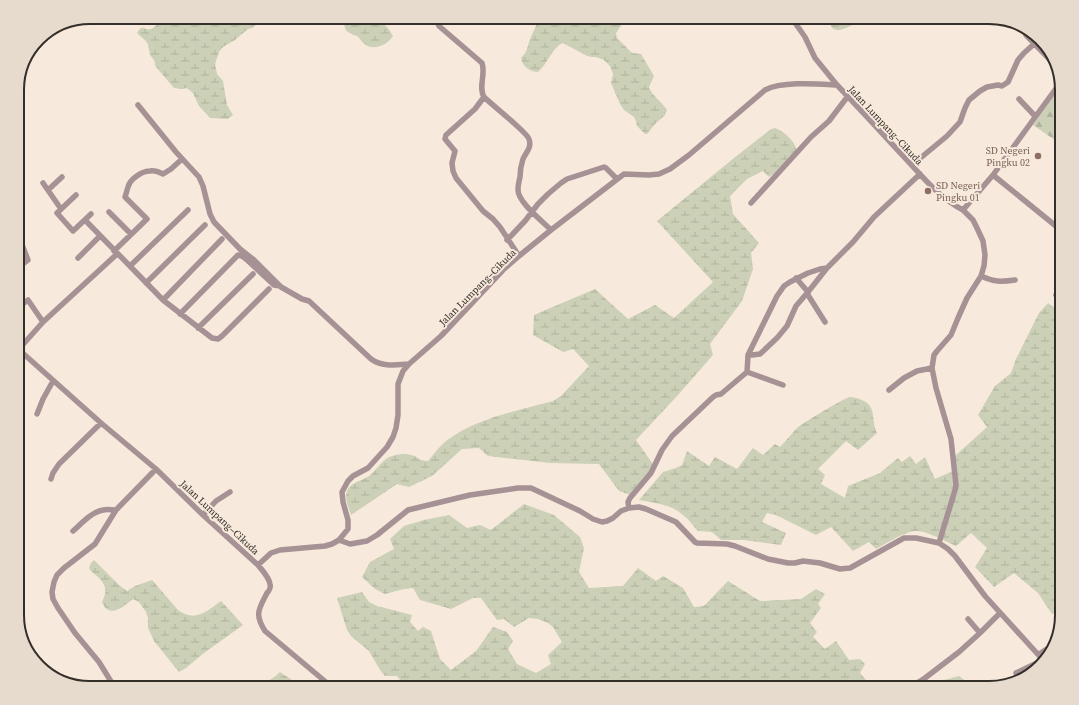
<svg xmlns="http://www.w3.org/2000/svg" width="1079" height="705" font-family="'Source Serif 4',serif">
<defs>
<pattern id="forest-firs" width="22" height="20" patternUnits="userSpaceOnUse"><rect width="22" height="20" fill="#cbd0b7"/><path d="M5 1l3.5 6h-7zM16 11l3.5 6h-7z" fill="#afb39d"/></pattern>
<pattern id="wetland-marsh" width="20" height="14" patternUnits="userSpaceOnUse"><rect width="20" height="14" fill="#cbd0b7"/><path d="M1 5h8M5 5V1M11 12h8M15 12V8" fill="none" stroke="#afb39d"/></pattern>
</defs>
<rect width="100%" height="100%" fill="#f7eadc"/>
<path fill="url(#forest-firs)" d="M1061,85l1,4v56l-29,-20z"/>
<path fill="url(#wetland-marsh)" d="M163,17h102l-13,11 -4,1 -13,11 -12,7 -4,5 -4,12 2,10 6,7 4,24 6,10 -5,4 -18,-1 -11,-12 -6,-13 -6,-5 -6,1 -7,-1 -18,-21 -2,-7 -4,-5 -2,-11 -3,-4 -5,-4 -3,-3c6,-10 7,-2 14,-4 4,-1 9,-8 12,-12z
M337,17c22,0 44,-5 56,19 -5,8 -18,15 -27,9 -4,-2 -6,-7 -9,-9 -3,-1 -6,-2 -9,-4 -3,-2 -3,-5 -4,-8 -2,-3 -4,-5 -7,-7z
M540,17h77l6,6 -7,10 1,5 15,15 9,1 13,22 -5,11c3,9 13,15 18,23l-3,6 -9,8 -8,10h-2l-8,-8 -1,-5 -2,-4 -10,-7 -4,-6 -9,-21 2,-9 -3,-8 -6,-6 -8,-3h-4l-5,-1 -24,-13c-10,3 -16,22 -25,29 -8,0 -16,-6 -17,-14l5,-6 4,-13z
M833,17h33c-7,3 -29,21 -35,9 -1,-4 0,-7 2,-9z
M775,128c9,3 21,14 22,24l-14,15 -14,10 -6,-6 -16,8 -17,17 3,18 26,29 -8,10 2,16 -11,32 -32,43 3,11 -35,40 -42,45 19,27 -22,29 -14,-5 -20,-27 -49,-1 -62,-7 -9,-8 -17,1 -30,27 -23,11 -12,-3 -46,31c-2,-7 -7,-17 -4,-24 3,-8 16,-11 22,-15 8,-6 14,-18 23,-20 5,-2 14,-3 19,-1 8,2 7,6 17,6 6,-7 13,-17 21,-22 29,-21 71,-29 104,-38l8,-5 28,-30 -16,-17 -10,3 -30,-17 1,-20 61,-26 33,30 27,-14 19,13 39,-36 -56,-61 77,-63 37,-29z
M1048,303l14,10v296l-10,5 -14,-21 -24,-20 -20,14 -19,-20 12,-19 -16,-15 -15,13c-9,-4 -31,-16 -40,-15 -13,1 -29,12 -40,18l-7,-7 -16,9 -22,-24 -15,8 -40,-20 -9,-2 -5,9 24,11 -5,12 -37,-5h-23l-9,-8 -14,-1c-5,-5 -9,-12 -15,-16 -12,-11 -29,-12 -44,-15l24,-28 13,-4 6,-3 5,-14 22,15 6,-9 22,12 16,-21 10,7 12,-11 5,3c6,-6 11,-13 17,-19 6,-5 47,-30 53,-31 6,0 17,4 20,9 5,8 2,19 7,27l-19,17 -12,-9 -28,28 7,6 -4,9 24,14 3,-12 32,-13 18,-15 4,4 8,-6 6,8 9,-7 10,22 20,-9v-14l32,-29 -9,-12 17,-29 16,-13 5,-14 23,-46z
M524,504l30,11 26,22 4,11 -5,24 10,16 34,-2 15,-18 18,13 7,-5 20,12 11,19 10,-1 24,-25 32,20 41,-2 15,-10 9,5 -7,10 3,4 -11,15 7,9 -4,5 12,12 11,-8 13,19 11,-1 5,5 -5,9 6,7 -6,8h-454l-9,-12h-12l-5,-6 -11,-19 -18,-15 -4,-6 -10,-32 25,-6 7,10 8,4 35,9 -2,7 8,9 5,-4 8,4 9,28 11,11 25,-19 17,-24 14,5 6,9 -5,8 9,15 19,9 15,-9 -3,-9 14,-13 -9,-15 -5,-4 -10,-4 -9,-1 -15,9 -10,-8 -7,1 -16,-22h-8l-22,11 -31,-9 -7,-12 -9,1 -19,5 -10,-5 -13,-12 8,-15 24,-13 -4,-10 14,-13 20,-6 25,-5 18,13 13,-3 11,5z
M94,560l25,25 8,6 8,-5 17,-6 26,30c17,13 29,1 43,-9l22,24 -39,28 -18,15 -7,4 -25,-31 -6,-13v-10l-2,-6 -7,-10 -6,-3c-9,7 -24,21 -31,3 5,-10 5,-16 -4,-25 -3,-3 -7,-5 -9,-9l2,-5z
M280,672l15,10 6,6h-51l1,-5 2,-2c14,2 17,0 27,-9z
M959,676l12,9 15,-4 4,7h-67l13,-8 4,1z"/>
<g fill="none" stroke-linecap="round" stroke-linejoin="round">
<path stroke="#a69195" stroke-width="5.5" d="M437,17l-1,2 3,7 43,37c4,11 -4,24 2,34 8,8 43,35 45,42 3,9 -3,13 -6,20 -2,6 -3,12 -3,18 -1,4 -2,9 -2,13 0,12 24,31 33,40
M791,17l14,20 10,21 22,27
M1026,35l29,30
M484,97l-9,12 -29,26 -1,4 10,12 -3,12 1,8 3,7 27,33 10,8 7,8 19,29
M1019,99l16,17
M138,105l38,47 23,25 4,9 7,28 4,8 26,27 14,11 27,27 21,12 7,2 62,58c11,8 24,6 38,5
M912,165l35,-29 13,-14 5,-14 4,-8 11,-9 7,-4 11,-2 4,1 6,-4 10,-22 6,-7 10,-9
M993,175l69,56
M43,183l18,26
M48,190l14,-13
M76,195l-19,18 16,18 18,-17
M751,203l60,-66 18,-16 19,-25
M109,212l22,22
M85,220l78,80 49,38 6,1 4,-3 47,-47
M17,232l11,28 -11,8
M507,240l18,-19 13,-17 10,-10 13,-11 6,-4 37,-12 2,1 11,11
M114,251l33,-32 -22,-22c1,-3 2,-7 3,-10 2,-8 14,-16 22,-16 5,-1 9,1 13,3l8,-5 11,-10
M78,258l22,-22
M130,266l58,-56
M981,276c13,6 20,6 34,4
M146,283l59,-58
M1056,295l6,-6
M163,300l59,-61
M17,308l11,-8 15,22
M180,314l58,-59 4,1 4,3 28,26 6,1
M825,322l-17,-27v-3l19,-24
M198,328l55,-54
M17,348l84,75 55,46 47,46 55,50 13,-12 9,-3 45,-4 7,-2 7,-4 9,-11v-9l-5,-18 -1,-10 6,-11 5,-5 15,-8 19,-21 6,-10 3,-9 2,-13v-31l5,-13 6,-7 32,-28 62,-66 16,-14 32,-26 73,-56 25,1 10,-1 11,-5 19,-14 76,-65c17,-9 53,-6 72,-5 23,24 45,48 67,72 18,19 35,41 59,53l30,-35 67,-92
M19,349l24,-27 74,-68
M748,355h4l8,-1 17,-16 10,-12 9,-20 12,-14 -12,-14
M783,385l-36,-13 1,-17 29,-59 7,-10 6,-4 18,-9 12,-4 7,-1 26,-26 21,-25 46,-43
M889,390l15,-12 13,-7 15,-3
M37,414l6,-15 10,-18
M51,479l2,-6 6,-9 42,-41
M629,508l-1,-6 2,-4 21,-25 11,-23 10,-14 41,-39 3,-2 5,-1 26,-22
M203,515l13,-14 14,-9
M73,531c8,-7 18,-19 30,-21 4,-1 9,0 13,0
M339,540l11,4 17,-3 10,-6 31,-25 62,-15 48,-7h13l49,23 13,8 9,3 5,-1 6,-3 8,-7 8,-3 10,-1 7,2 30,13 19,20 2,1 30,1 8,2 33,13 20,4h7l8,-2 17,2 20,6 10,-1 54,-30h12l23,5 9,6 7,7 30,40 59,65
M939,543l16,-53 1,-5 -5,-46 -15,-51 -4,-20 2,-13 3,-4 14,-16 7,-17 9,-20 14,-22 3,-10 1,-11 -2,-14 -6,-13 -4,-8 -10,-10
M258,565c4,5 11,12 12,19 1,3 -1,7 -3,9 -8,16 -13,21 -2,38l68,57
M968,619l12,14
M1039,654l14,-9
M1016,673l27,-13
M879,684l5,4
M115,688l-16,-26 -24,-29 -17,-25 -5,-9 -1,-7 2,-10 3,-7 7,-7 31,-24 21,-34 40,-41
M909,688l16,-10 34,-26 21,-19 20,-20"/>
</g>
<g fill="#8d6e63" stroke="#f7eadc" stroke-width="1.5">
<circle cx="1038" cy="156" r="4"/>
<circle cx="928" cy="191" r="4"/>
</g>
<g text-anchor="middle" stroke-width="4" stroke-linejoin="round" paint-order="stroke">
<g font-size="10" fill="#342f29" stroke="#f7eadc">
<text transform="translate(886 125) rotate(47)" y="4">Jalan Lumpang–Cikuda</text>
<text transform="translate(477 287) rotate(-45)" y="4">Jalan Lumpang–Cikuda</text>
<text transform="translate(220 517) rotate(43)" y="4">Jalan Lumpang–Cikuda</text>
</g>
<g font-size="10" fill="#785e54" stroke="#f7eadc" text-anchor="end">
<text x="1030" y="154">SD Negeri<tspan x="1030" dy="12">Pingku 02</tspan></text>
<text x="936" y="189" text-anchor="start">SD Negeri<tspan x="936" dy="12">Pingku 01</tspan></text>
</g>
</g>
<path d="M0 0H1079V705H0ZM90 24H989A66 66 0 0 1 1055 90V615A66 66 0 0 1 989 681H90A66 66 0 0 1 24 615V90A66 66 0 0 1 90 24Z" fill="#e7dbce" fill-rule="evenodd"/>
<path fill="none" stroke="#342f29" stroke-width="2" d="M90 24H989A66 66 0 0 1 1055 90V615A66 66 0 0 1 989 681H90A66 66 0 0 1 24 615V90A66 66 0 0 1 90 24Z"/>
</svg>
